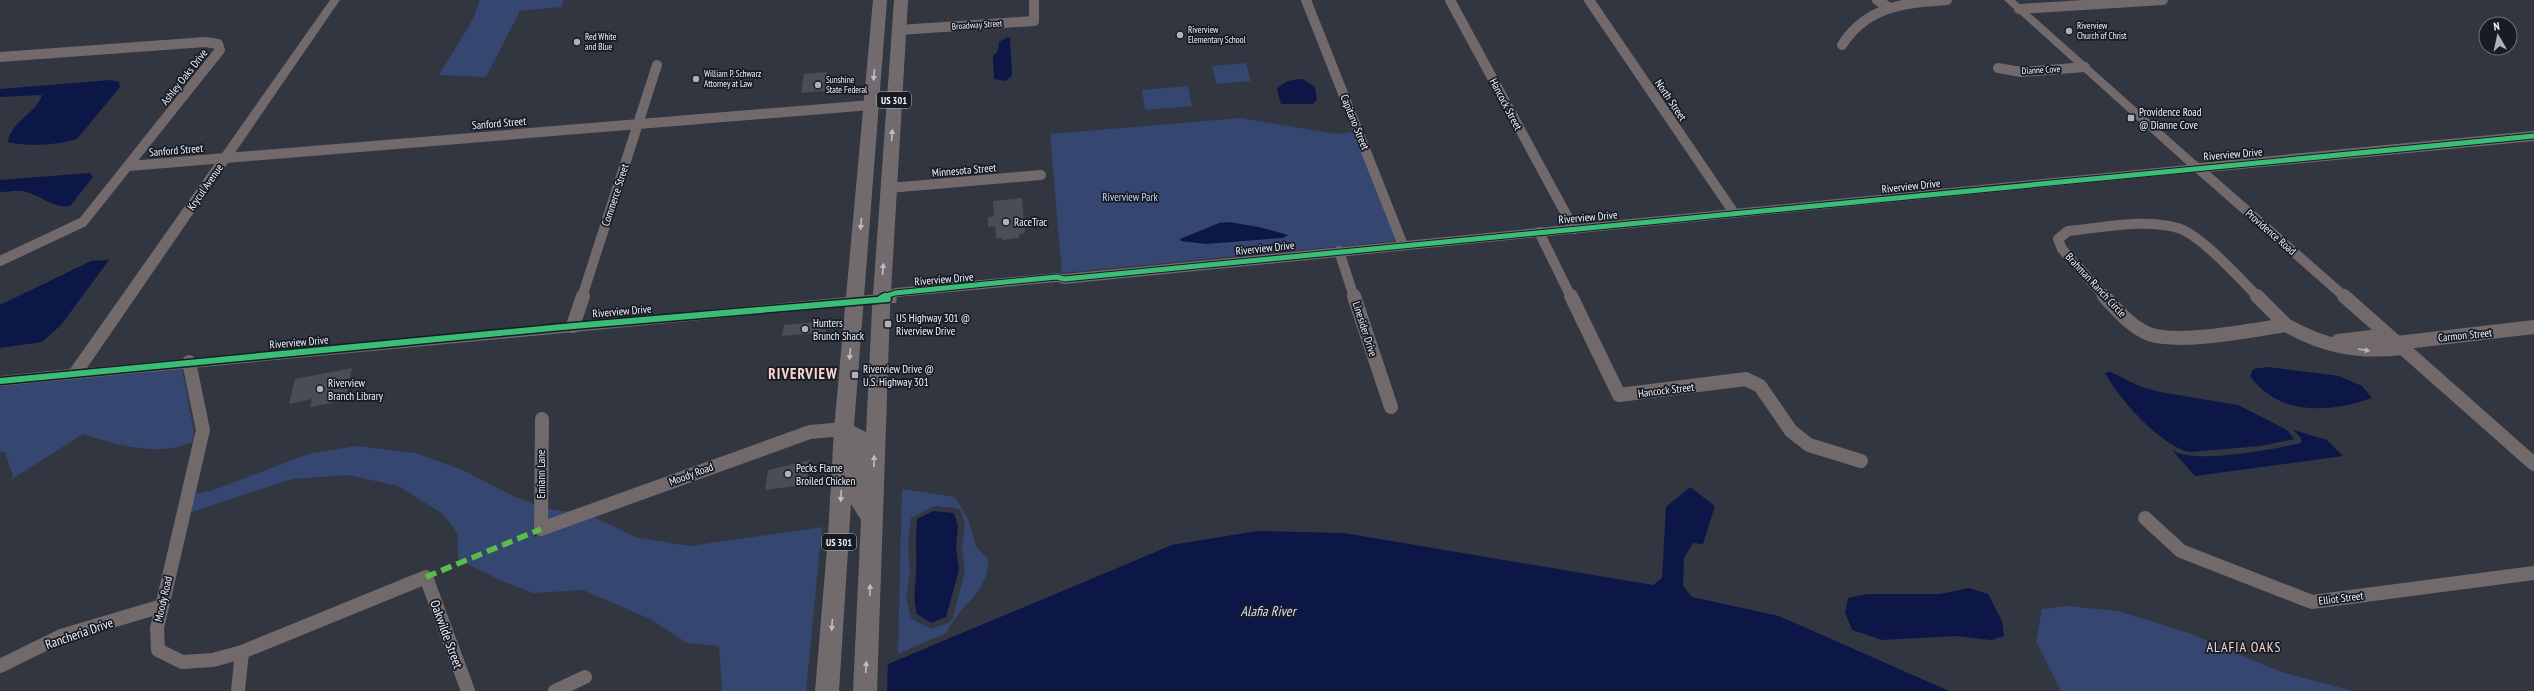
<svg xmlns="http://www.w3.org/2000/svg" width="2534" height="691" font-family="'PT Sans Narrow',sans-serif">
<rect width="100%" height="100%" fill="#313640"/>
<path fill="#354670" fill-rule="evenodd" d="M480,0h84l-3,7 -43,4 1,2 -33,64 -47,-2 34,-56z
M1246,63l5,18 -34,3 -5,-18z
M1188,86l4,20 -47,4 -3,-20z
M1240,118l97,16 19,-2 40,109 -334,32 -12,-139z
M182,367l12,65 -2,10c-32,15 -77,3 -109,-8l-74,47 4,-5 -8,-24h-5v-67z
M357,446l58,7 48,17 50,26 30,12 27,4 -37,14 1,11 58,-21 43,21 55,9 132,-19 -16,164h-84l-3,-45 -32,-3 -37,-24 -67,-29 -50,3 -33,-13 -42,-21v-25l-15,-20 -45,-28 -50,-11 -56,4 -101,33 4,-18 16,-3 97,-37z
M902,489l53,8 13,22 8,27 12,13c1,34 -29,46 -42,74l-48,21zM934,506l22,2 5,3 4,14 -3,23 3,23 -12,47 -5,5 -17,6 -20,-11 -5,-21 4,-25 -2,-29 3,-25z
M2067,606l51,5 71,22 92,39 72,19h-292l-25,-50 6,-32z"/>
<path fill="#0c1748" d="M1008,37l2,1 2,37 -6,6 -12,-2 -1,-23 5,-5 1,-9z
M1303,79l12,8 2,13 -4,4h-32l-4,-15c8,-9 15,-9 26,-10z
M111,80l8,2 1,5 -43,52c-21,6 -47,8 -69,3 3,-21 28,-28 34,-47l-42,2v-8z
M90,173l3,4 -23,29c-17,3 -30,-12 -48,-15 -7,-1 -15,1 -22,1v-12z
M1229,222l30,5 29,8 -5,3 -77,6 -25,-3 -1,-2 39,-16z
M109,260l-48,65 -19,17 -42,6v-43l91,-44z
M2268,367l71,9 23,10 10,12c-44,15 -93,18 -122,-22l3,-7z
M2111,372l28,14 21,6 78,13 49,25 7,9 -34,7 -71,6c-29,-7 -70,-53 -84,-79z
M2293,430l34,10 16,16 -148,20 -23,-26c22,15 102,-1 129,-7v-5z
M1690,487l25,19 -12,38 -10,-1 -9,15 -1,28 9,11 87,19 170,75h-1125l348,-146 85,-14 87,2 309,52 9,-7 4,-71z
M933,511l21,2 4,13 -2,22 3,22 -13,47 -15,6 -14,-9c-5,-20 -1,-25 -1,-44 1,-17 -1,-34 1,-51z
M1969,588l19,6 14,27 2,15 -13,4 -36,-4 -73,4 -30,-10 -7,-18 3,-14 20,-4h72z"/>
<path fill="#313640" d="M888,662l-1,29h-65l1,-2z"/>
<path fill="#494d56" d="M827,72l-2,19 -24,2 3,-19z
M1022,198l3,35 -6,1v4l-17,2v-2h-6l-1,-12 -7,1v-10l6,-1 -1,-15z
M827,321l-1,11 -44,4 2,-11z
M352,368l-7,32 -35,7 2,-8 -23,5 6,-25z
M810,460l-3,19 -3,1v5l-39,5 3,-20z"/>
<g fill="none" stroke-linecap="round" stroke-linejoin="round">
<path stroke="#71696a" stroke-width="10" d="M1306,0l97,245
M1450,0l124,229
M1589,0l145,213
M1877,0l13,8
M2019,9l144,-9
M899,30l135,-9v-21
M1842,45c25,-39 62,-42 105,-45
M0,57l205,-15 13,2 2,6 -137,172 -83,39
M1998,68l23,4 64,-5
M129,166l742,-61
M2198,168l147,129
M2198,168l336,-32
M888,188l153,-13
M1539,232l32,65
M1339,251l15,46
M582,297l75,-232
M2105,297l-43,-48 -4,-10 10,-8c35,-3 75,-13 110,-3 23,7 62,51 80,69"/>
<path stroke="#71696a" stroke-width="14" d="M1354,296l37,111
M1571,296l48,99 127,-16 14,7 31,45 18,14 52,16
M2104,296c13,14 27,31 45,38 30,11 103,-4 137,-9
M2257,296l29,29
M2344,296l190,168
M2286,325c39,22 72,28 116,23
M573,326l10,-30
M2338,341l50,-6
M2397,343l137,-16
M189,362l14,68 -46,198 1,22 24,12 31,-2 29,-8 184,-75 42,114
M542,419l-1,110 269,-97 34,-3
M2145,518l36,33 131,51 222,-29
M0,666l61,-30 101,-30
M238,691l4,-39
M555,691l30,-14"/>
<path fill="#71696a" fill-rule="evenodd" d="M330,0h10l-253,368 792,-74 16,-6 162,-15 7,1 1123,-109 -183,-165h11l189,168 -6,4 -1134,112 -7,-2 -160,15 -1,6h-15l-881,83v-10l70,-7z"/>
<path fill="#726b6e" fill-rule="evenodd" d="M873,0h14l-33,426 12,6 6,-123 22,-309h14l-18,309 -13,382h-24l8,-171 -10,-16 -12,187h-24l13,-155 6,-107z"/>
<path stroke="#5cbc4b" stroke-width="5.5" stroke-dasharray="11 5.5" stroke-linecap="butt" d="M426,577l115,-48"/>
<defs>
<path id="cycleway-far1" d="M883,297l12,-4 162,-16 7,2 1470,-143"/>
<path id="cycleway" d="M881,298l4,-2
M0,381l573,-55 315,-27"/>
</defs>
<use href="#cycleway-far1" stroke="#171b24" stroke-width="7"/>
<use href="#cycleway" stroke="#171b24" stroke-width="9"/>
<use href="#cycleway-far1" stroke="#3abd76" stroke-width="5"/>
<use href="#cycleway" stroke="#3abd76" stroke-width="6"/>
</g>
<defs><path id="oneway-solid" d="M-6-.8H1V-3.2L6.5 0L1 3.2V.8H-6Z"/></defs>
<g fill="#bdbdc4">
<use href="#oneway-solid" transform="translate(874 75) rotate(95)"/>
<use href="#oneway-solid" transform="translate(892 135) rotate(-86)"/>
<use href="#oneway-solid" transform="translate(861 224) rotate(95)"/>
<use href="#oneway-solid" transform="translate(883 269) rotate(-86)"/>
<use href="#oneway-solid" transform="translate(850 354) rotate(95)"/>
<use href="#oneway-solid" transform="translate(874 461) rotate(-88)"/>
<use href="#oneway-solid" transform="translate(841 496) rotate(93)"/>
<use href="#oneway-solid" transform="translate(870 590) rotate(-88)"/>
<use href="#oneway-solid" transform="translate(832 625) rotate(94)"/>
<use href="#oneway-solid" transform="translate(866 667) rotate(-87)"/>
</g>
<use fill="#b6b5bb" href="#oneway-solid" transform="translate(2364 350) rotate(9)"/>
<g fill="#acb1bc" stroke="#171b24" stroke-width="1.5">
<circle cx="2069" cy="31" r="4"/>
<circle cx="1180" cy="35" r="4"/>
<circle cx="577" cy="42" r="4"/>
<circle cx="696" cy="79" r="4"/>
<circle cx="818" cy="85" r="4"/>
<rect x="2127" y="114" width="8" height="8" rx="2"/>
<circle cx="1006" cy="222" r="4"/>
<rect x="884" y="320" width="8" height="8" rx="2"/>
<circle cx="805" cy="329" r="4"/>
<rect x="851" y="371" width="8" height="8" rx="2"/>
<circle cx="320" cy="389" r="4"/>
<circle cx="788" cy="474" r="4"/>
</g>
<g text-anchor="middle" stroke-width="3.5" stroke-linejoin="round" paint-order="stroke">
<g font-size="9" fill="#eff3fe" stroke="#171b24">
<text transform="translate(977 25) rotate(-4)" y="3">Broadway Street</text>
<text transform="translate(2041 70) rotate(-3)" y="3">Dianne Cove</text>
</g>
<g font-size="9" fill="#eff3fe" stroke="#171b24" text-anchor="start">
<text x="2077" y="29">Riverview<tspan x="2077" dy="10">Church of Christ</tspan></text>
<text x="1188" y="33">Riverview<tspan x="1188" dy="10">Elementary School</tspan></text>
<text x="585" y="40">Red White<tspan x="585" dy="10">and Blue</tspan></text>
<text x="704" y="77">William P. Schwarz<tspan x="704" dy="10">Attorney at Law</tspan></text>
<text x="826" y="83">Sunshine<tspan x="826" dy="10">State Federal</tspan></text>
</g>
<g fill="#171b24" stroke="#aeb2bd" stroke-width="1">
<rect x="877" y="92" width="34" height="16" rx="3"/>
<rect x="822" y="534" width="34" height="16" rx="3"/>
</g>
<g font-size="10" font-weight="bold" fill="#eff3fe">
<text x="894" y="104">US 301</text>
<text x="839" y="546">US 301</text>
</g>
<g font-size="11" fill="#eff3fe" stroke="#171b24">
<text transform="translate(184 77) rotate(-52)" y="4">Ashley Oaks Drive</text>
<text transform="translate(1671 100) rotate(56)" y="4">North Street</text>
<text transform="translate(1506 104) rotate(62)" y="4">Hancock Street</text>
<text transform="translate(1355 122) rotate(68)" y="4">Capitano Street</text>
<text transform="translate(499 123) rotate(-5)" y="4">Sanford Street</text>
<text transform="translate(176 150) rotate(-5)" y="4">Sanford Street</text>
<text transform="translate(2233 154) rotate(-5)" y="4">Riverview Drive</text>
<text transform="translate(964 170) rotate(-5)" y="4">Minnesota Street</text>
<text transform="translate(1911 186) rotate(-6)" y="4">Riverview Drive</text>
<text transform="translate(205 187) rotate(-55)" y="4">Krycul Avenue</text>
<text transform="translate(615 195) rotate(-72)" y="4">Commerce Street</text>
<text transform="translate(1588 217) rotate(-5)" y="4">Riverview Drive</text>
<text transform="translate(2271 232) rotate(41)" y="4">Providence Road</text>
<text transform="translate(1265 248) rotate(-6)" y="4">Riverview Drive</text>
<text transform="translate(944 279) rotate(-5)" y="4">Riverview Drive</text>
<text transform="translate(2096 285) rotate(47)" y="4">Brahman Ranch Circle</text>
<text transform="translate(622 311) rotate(-5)" y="4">Riverview Drive</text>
<text transform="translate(1365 329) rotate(72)" y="4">Linesider Drive</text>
<text transform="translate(2465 335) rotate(-6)" y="4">Carmon Street</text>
<text transform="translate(299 342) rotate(-5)" y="4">Riverview Drive</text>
<text transform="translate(1666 390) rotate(-7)" y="4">Hancock Street</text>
<text transform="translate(541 474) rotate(-90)" y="4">Emiann Lane</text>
<text transform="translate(691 474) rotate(-20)" y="4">Moody Road</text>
<text transform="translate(2341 598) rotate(-7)" y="4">Elliot Street</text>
<text transform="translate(163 599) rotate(-77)" y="4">Moody Road</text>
</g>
<g font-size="11" fill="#eff3fe" stroke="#171b24" text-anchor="start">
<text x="2139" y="116">Providence Road<tspan x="2139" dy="13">@ Dianne Cove</tspan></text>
<text x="1014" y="226">RaceTrac</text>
<text x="896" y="322">US Highway 301 @<tspan x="896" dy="13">Riverview Drive</tspan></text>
<text x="813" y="327">Hunters<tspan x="813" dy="13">Brunch Shack</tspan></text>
<text x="863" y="373">Riverview Drive @<tspan x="863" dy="13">U.S. Highway 301</tspan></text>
<text x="328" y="387">Riverview<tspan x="328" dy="13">Branch Library</tspan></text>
<text x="796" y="472">Pecks Flame<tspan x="796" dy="13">Broiled Chicken</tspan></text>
</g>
<g font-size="11" fill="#c4d3f7" stroke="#171b24">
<text x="1130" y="201">Riverview Park</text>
</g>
<g font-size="13" fill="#eff3fe" stroke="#171b24">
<text transform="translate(79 633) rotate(-19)" y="5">Rancheria Drive</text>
<text transform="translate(447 634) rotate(70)" y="5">Oakwilde Street</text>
</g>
<g font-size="14" font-style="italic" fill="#d6def0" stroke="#171b24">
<text x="1268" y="616">Alafia River</text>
</g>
<g font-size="14" letter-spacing="1" fill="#f9d7cf" stroke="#171b24">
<text x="2244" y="652">ALAFIA OAKS</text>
</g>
<g font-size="15" font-weight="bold" letter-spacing="1" fill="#f9d7cf" stroke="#171b24">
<text x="803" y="379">RIVERVIEW</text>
</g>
</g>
<g transform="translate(2498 36) rotate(351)"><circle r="19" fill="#171b24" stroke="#6d717b"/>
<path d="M0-3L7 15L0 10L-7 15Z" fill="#acb1bc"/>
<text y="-6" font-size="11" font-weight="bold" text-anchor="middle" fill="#eff3fe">N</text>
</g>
</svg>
